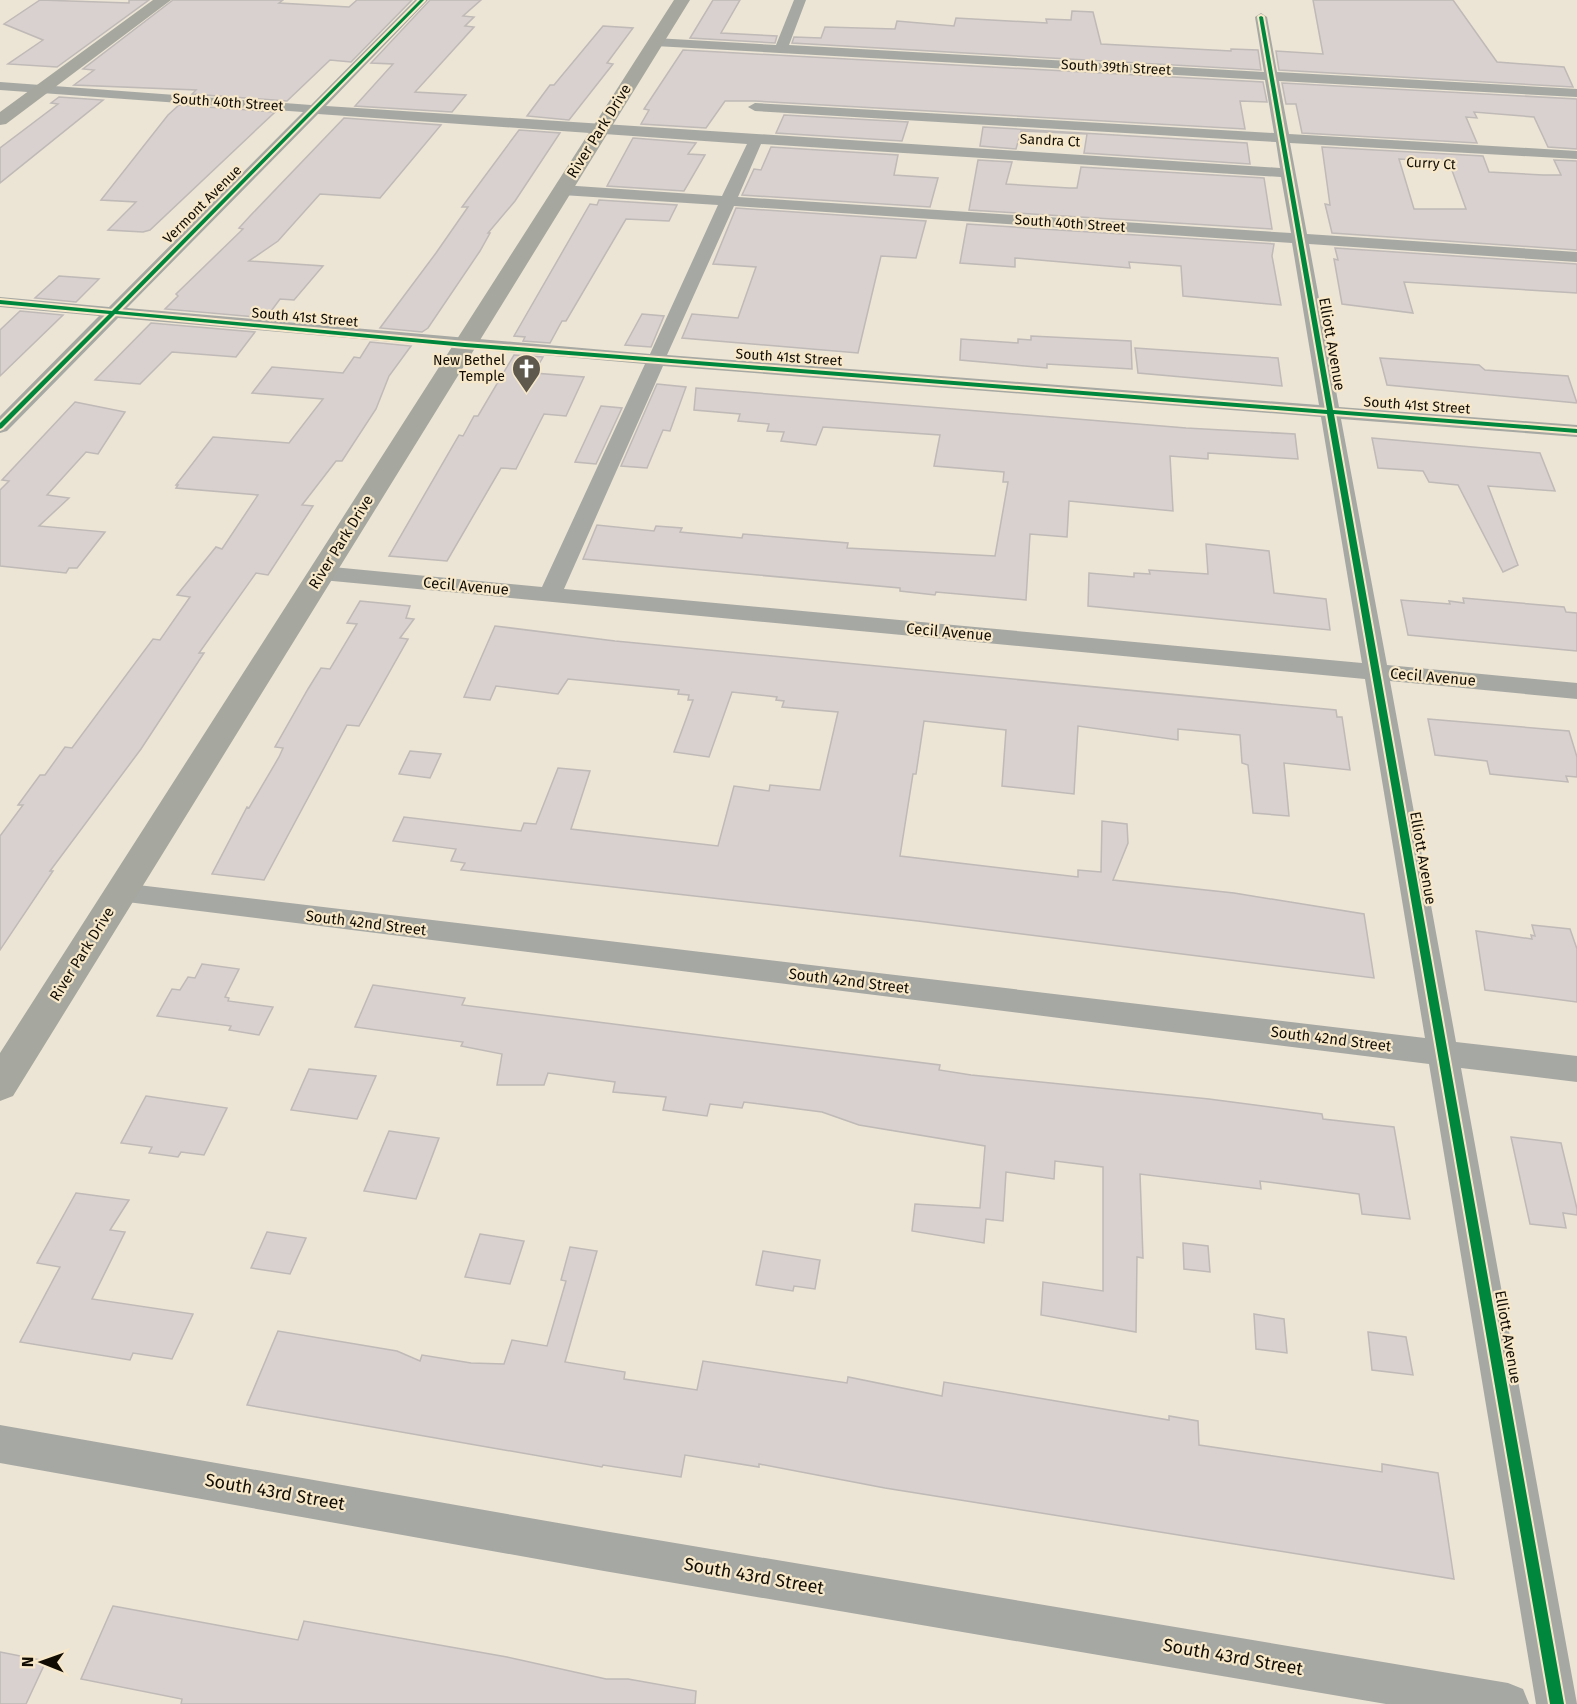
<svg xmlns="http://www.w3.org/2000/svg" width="1577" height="1704" font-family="'Fira Sans',sans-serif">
<rect width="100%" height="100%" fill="#ece4d4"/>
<path fill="#d8d1cf" stroke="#bfb9b7" stroke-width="1.5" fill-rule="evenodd" d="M40,0l89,3v-3h20l-92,67 -49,-3 35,-24 -39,-16z
M173,0h110l-4,3 70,4 8,-7h55l-61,62 -21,-2 -43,41 -95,-7 4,-4 -122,-5 20,-15 -11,-1z
M430,0h51l-18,16 11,1 -9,9 9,1 -59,65 51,3 -14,17 -97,-6 38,-42 -22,-1z
M713,0h27l-19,33 56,3 -2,7 -85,-5z
M1313,0h140l44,62 67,5 9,20 -294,-17 -3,-19 47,3z
M1072,11l21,1 8,32 130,7v-2l27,1 3,20 -469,-27 2,-6 27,1 4,-11 70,2 2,-8 57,5 2,-8 91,5 -1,-4 25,1z
M603,26l30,2 -26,35 6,1 -44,56 -42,-4 23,-31h4z
M683,50l580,32 4,20 -27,-1 5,28 -490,-28h-30l-19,27 -65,-4 8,-14 -5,-1z
M1282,83l295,16v50l-29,-2 -14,-30 -60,-5 3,6 -11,-1 11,26 -175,-10 -6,-29h-10z
M59,97l44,3 -103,83v-35l58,-44 -7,-1z
M179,105l96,7 -125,118 -7,2 -35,-2 28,-28 -35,-2 67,-85z
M784,115l124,7 -6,19 -126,-8z
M344,118l97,7 -61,73 -60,-4 -42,47 -29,20 74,5 -29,34 -14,-1 -14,19 -101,-9 13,-13 -2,-2 67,-65 -4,-1 11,-12z
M983,127l264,16 3,21 -166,-11 3,-19 -66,-3 -5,18 -36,-3z
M519,130l41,3 -45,68 -27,32h2l-10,18 -52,77 -6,4 -42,-4 56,-75 32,-46h-6z
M633,138l63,5 -8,11 17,1 -21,36 -77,-5z
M771,147l127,8 -4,20 44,3 -8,29 -188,-12 12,-26 7,1z
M1322,147l161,9 6,16 54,3h18l-7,-15 23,1v89l-245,-17 -7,-29 5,1zM1399,159l50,3 17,47h-52z
M978,160l34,2 -6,22 63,4h8l4,-21 183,11 8,51 -303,-19z
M599,200l78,5 -8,16 -43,-2 -60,102h-4l-12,22 -27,-2 2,-4 -11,-1 76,-132 7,1z
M736,208l190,13 -10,37 -35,-2 -23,97 -176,-15 10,-24 46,4 18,-51 -43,-3z
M967,224l307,20 -2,12 9,49 -98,-9 -2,-30 -52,-4 1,6 -115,-10v9l-55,-4z
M1335,248l242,16v29l-173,-11 9,31 -71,-9 -8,-45 4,1z
M59,276l40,3 -23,23 -41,-4z
M20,311l43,4 -63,61v-46z
M642,314l22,2 -13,31 -26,-2z
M151,323l104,9 -19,25 -64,-5 -32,32 -45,-4z
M1031,336l100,5 1,28 -85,-5v4l-87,-8 1,-21 57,4v-4l13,1z
M370,342l41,4 -22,30 -13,33 -34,52h-6l-34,44 11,1 -45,69 -12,-2 -57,80h5l-63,96 -91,122h3l-53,79v-114l23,-31h-5l22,-30h5l20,-28 7,1 81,-109 7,1 30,-43 -13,-2 39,-48 6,2 36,-54 -82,-7 2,-3h-2l37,-48 76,6 34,-44 -71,-6 20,-26 71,6 11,-16 6,1z
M1135,348l143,10 4,28 -144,-13z
M514,355l29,2 -9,16 50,4 -18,39 -22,-2 -28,55 -15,-1 -54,93 -58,-5 70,-121 4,1 11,-20h4z
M1380,358l99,7 6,5 83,6 9,27 -190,-18z
M657,384l29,3 -16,44 -7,-1 -16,38 -26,-2z
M696,388l490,40 109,6 3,25 -90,-6v6l-38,-3 3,55 -104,-10 -2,36 -37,-3 -4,66 -90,-8 -1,3 -35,-4v-3l-317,-29 14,-34 57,6 2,-5 26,2 -2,4 62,6 1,-4 105,9 -1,5 148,8 13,-74h-5l1,-10 -70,-6 6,-31 -117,-8 -7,18 -35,-4 3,-9 -17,-1 2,-7 -31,-3 2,-7 -46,-4z
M75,402l50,10 -27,42 -12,-2 -39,43 22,3 -30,28 66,6 -28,36h-8l-3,5 -66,-7v-76l9,-9 -7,-1z
M601,406l21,2 -26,56 -21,-2z
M1372,438l168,15 15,38 -67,-5 30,79 -15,7 -45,-87 -29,-3 -6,-11 -45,-3z
M1206,544l63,7 5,42 52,6 4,31 -242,-24 1,-33 45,4v-4l16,1 -1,-4 59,4z
M1463,598l101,9 2,5 11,1v38l-169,-16 -7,-35 49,4 -1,-3 15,2z
M360,601l50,5 -4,12 8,1 -14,19 8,1 -49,87 -12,-1 -83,155 -52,-6 35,-67 2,1 30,-51 4,-9 -8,-1 33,-58 13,-21 9,1 27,-45 -10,-1z
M495,626l120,15 721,69 1,7h5l8,53 -66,-7 5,53 -36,-3 -5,-48 -6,-2 -2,-28 -62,-6v11l-100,-14 -4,68 -72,-8 4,-56 -82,-9 -8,53h-3l-13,82 178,21v-7l23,2 1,-51 25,3 1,19 -15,37 121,13 130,21 10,64 -456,-57 -457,-51 4,-7 -14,-2 5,-12 -63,-8 11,-24 117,14 3,-8 12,1 22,-56 32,3 -19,58 147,17 16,-60 35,5 1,-6 50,5 18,-78 -56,-5 2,-6 -8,-1 1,-3 -45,-5 -23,65 -35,-5 19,-52h-5l1,-5 -11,-1 1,-4 -111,-11 -10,15 -62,-8 -6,14 -26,-3z
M1428,719l141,12 8,26v20l-11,-1 2,6 -78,-8 -3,-13 -52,-6z
M410,751l31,3 -11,24 -31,-4z
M1532,925l38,4 7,20v53l-92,-12 -9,-59 56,8 -1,-4 4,1z
M202,964l37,5 -14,28 4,1 -1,3 45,6 -14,28 -30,-5 2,-4 -74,-10 15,-27 8,1 8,-13 7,1z
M373,985l92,13 -3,7 40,5 438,55 -1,5 32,5 238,24 113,15 1,5 71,8 16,92 -48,-5 -3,-20 -99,-13 1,8 -121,-15 3,84 -6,-1 -1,75 -95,-17 2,-33 60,9v-124l-48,-6 -1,18 -48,-7 -3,49 -17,-2 -2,24 -72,-12 3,-27 65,4 5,-62 -126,-21 -37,-13 -78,-10 -2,6 -32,-4 -3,12 -44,-6 3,-13 -53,-5 2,-10 -67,-9 -4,12h-47l5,-31 -41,-8 2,-4 -108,-15z
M309,1069l67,7 -19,43 -66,-9z
M146,1096l81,12 -23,47 -23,-3 -3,5 -29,-4 3,-6 -31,-4z
M389,1131l50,7 -23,61 -52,-8z
M1511,1137l50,6 16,66v6l-14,-2 3,15 -36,-4z
M76,1193l53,7 -19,30 15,2 -33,67 101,15 -21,45 -39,-6 -3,7 -110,-18 40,-75 -23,-4z
M267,1232l39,6 -16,36 -39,-6z
M480,1234l44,7 -14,43 -45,-7z
M1183,1243l25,3 2,26 -26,-3z
M570,1247l27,4 -32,111 60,10 -1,7 73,11 6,-29 144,22 1,-6 94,19 2,-14 225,38v-4l29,5 1,24 183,27v-8l56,9 16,106 -569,-91 -126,-24v3l-74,-12 -4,22 -78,-12 -1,2 -355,-62 31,-74 119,20 23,10 2,-6 49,8 33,1 8,-24 35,6 19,-65 -5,-1z
M763,1251l57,9 -5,29 -21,-3 -1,5 -37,-6z
M1254,1314l30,5 3,34 -31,-4z
M1368,1332l38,5 7,38 -41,-5z
M113,1606l185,34 6,-19 203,36 99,22h22l68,12 -1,13h-514l1,-5 -101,-20z
M0,1652l46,9 -20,43h-26z"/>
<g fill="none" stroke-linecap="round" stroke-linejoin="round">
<path fill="#a6a8a3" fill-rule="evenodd" d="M415,0h13l-102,106 954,62 -4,-26 -521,-31 -7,-4 7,-4 519,30 -9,-53 -610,-34 -7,-4 7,-4 121,7 18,-45h12l-17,45 475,27 -9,-55 6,-4 6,4 10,55 300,17v8l-298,-16 10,53 288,17v8l-287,-16 17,91 270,18v10l-268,-18 30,163 238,18v12l-236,-18 46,246 190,18v16l-187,-18 66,361 121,14v26l-116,-14 116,636h-41l-107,-640 -1318,-164 -4,-7 4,-7 10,-3 1304,155 -60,-359 -1043,-99 -8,-2 -3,-5 3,-5 8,-2 220,21 103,-223 -527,-46 -111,113 -7,2v-17l99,-100 -99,-9v-10l109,10 194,-195 -303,-22v-8l311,23zM318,114l429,30 -25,52 -160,-11 -8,5 8,5 156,10 -68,149 -523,-46zM761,144l520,33 10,56 -553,-36zM734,206l558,37 27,162 -652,-50zM663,366l658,51 41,246 -798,-74z
M0,1425l604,106 904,152 15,6 6,15h-143l-782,-133 -604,-108z"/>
<path fill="#a6a79e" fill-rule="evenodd" d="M153,0h18l-165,124 -6,1v-13z
M674,0h16l-677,1096 -13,5v-48z"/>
<defs>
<path id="cycleway" d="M420,0h4l-306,311 347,32 862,67 -68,-393 2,-1 2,1 70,393 244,19v4l-243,-19 230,1290h-14l-223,-1290 -862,-67 -350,-33 -113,114 -2,1v-6l109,-109 -109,-10v-4l112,11z"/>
</defs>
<use href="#cycleway" stroke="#f7e8ca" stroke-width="4"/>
<use href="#cycleway" fill="#00873e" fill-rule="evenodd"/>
</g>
<defs>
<symbol id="church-pin" viewBox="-11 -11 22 30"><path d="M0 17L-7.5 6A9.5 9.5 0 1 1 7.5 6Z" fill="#5e584d" stroke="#f7e8ca"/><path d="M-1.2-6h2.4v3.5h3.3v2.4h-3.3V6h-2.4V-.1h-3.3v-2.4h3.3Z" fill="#fff"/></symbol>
</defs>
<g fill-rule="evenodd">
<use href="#church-pin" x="510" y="352" width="33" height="45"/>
</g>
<g text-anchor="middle" stroke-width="4.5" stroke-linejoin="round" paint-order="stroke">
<g font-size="14" fill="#120d04" stroke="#f7e8ca">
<text transform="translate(1116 67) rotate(3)" y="5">South 39th Street</text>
<text transform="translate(228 102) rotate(4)" y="5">South 40th Street</text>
<text transform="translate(1050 140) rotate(3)" y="5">Sandra Ct</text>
<text transform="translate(1431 163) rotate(3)" y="5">Curry Ct</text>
<text transform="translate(202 204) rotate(-45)" y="5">Vermont Avenue</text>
<text transform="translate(1070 223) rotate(4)" y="5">South 40th Street</text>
<text transform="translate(305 317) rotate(5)" y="5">South 41st Street</text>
<text transform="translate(789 357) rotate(4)" y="5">South 41st Street</text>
<text transform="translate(1417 405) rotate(4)" y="5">South 41st Street</text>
</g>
<g font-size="14" fill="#120d04" stroke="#f7e8ca" text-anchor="end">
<text x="505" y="365">New Bethel<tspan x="505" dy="16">Temple</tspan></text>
</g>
<g font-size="15" fill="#120d04" stroke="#f7e8ca">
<text transform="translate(599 131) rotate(-58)" y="5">River Park Drive</text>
<text transform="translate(1332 344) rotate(80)" y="5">Elliott Avenue</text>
<text transform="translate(341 542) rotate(-58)" y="5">River Park Drive</text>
<text transform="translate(466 586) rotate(5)" y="5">Cecil Avenue</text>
<text transform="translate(949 632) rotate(5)" y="5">Cecil Avenue</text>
<text transform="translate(1433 677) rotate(5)" y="5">Cecil Avenue</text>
<text transform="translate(1423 858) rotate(80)" y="5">Elliott Avenue</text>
<text transform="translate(366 923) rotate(7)" y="5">South 42nd Street</text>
<text transform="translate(82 954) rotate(-58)" y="5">River Park Drive</text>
<text transform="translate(849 981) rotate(7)" y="5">South 42nd Street</text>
<text transform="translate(1331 1039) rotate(7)" y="5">South 42nd Street</text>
<text transform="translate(1508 1337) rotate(80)" y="5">Elliott Avenue</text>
</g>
<g font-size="18" fill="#120d04" stroke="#f7e8ca">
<text transform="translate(275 1492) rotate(10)" y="6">South 43rd Street</text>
<text transform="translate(754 1576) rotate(10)" y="6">South 43rd Street</text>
<text transform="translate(1233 1657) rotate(10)" y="6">South 43rd Street</text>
</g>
</g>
<g transform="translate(42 1662) rotate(271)" stroke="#f7e8ca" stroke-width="4.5" paint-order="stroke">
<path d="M0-4.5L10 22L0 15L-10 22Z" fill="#120d04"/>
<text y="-9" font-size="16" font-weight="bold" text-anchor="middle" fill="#120d04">N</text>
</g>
</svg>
